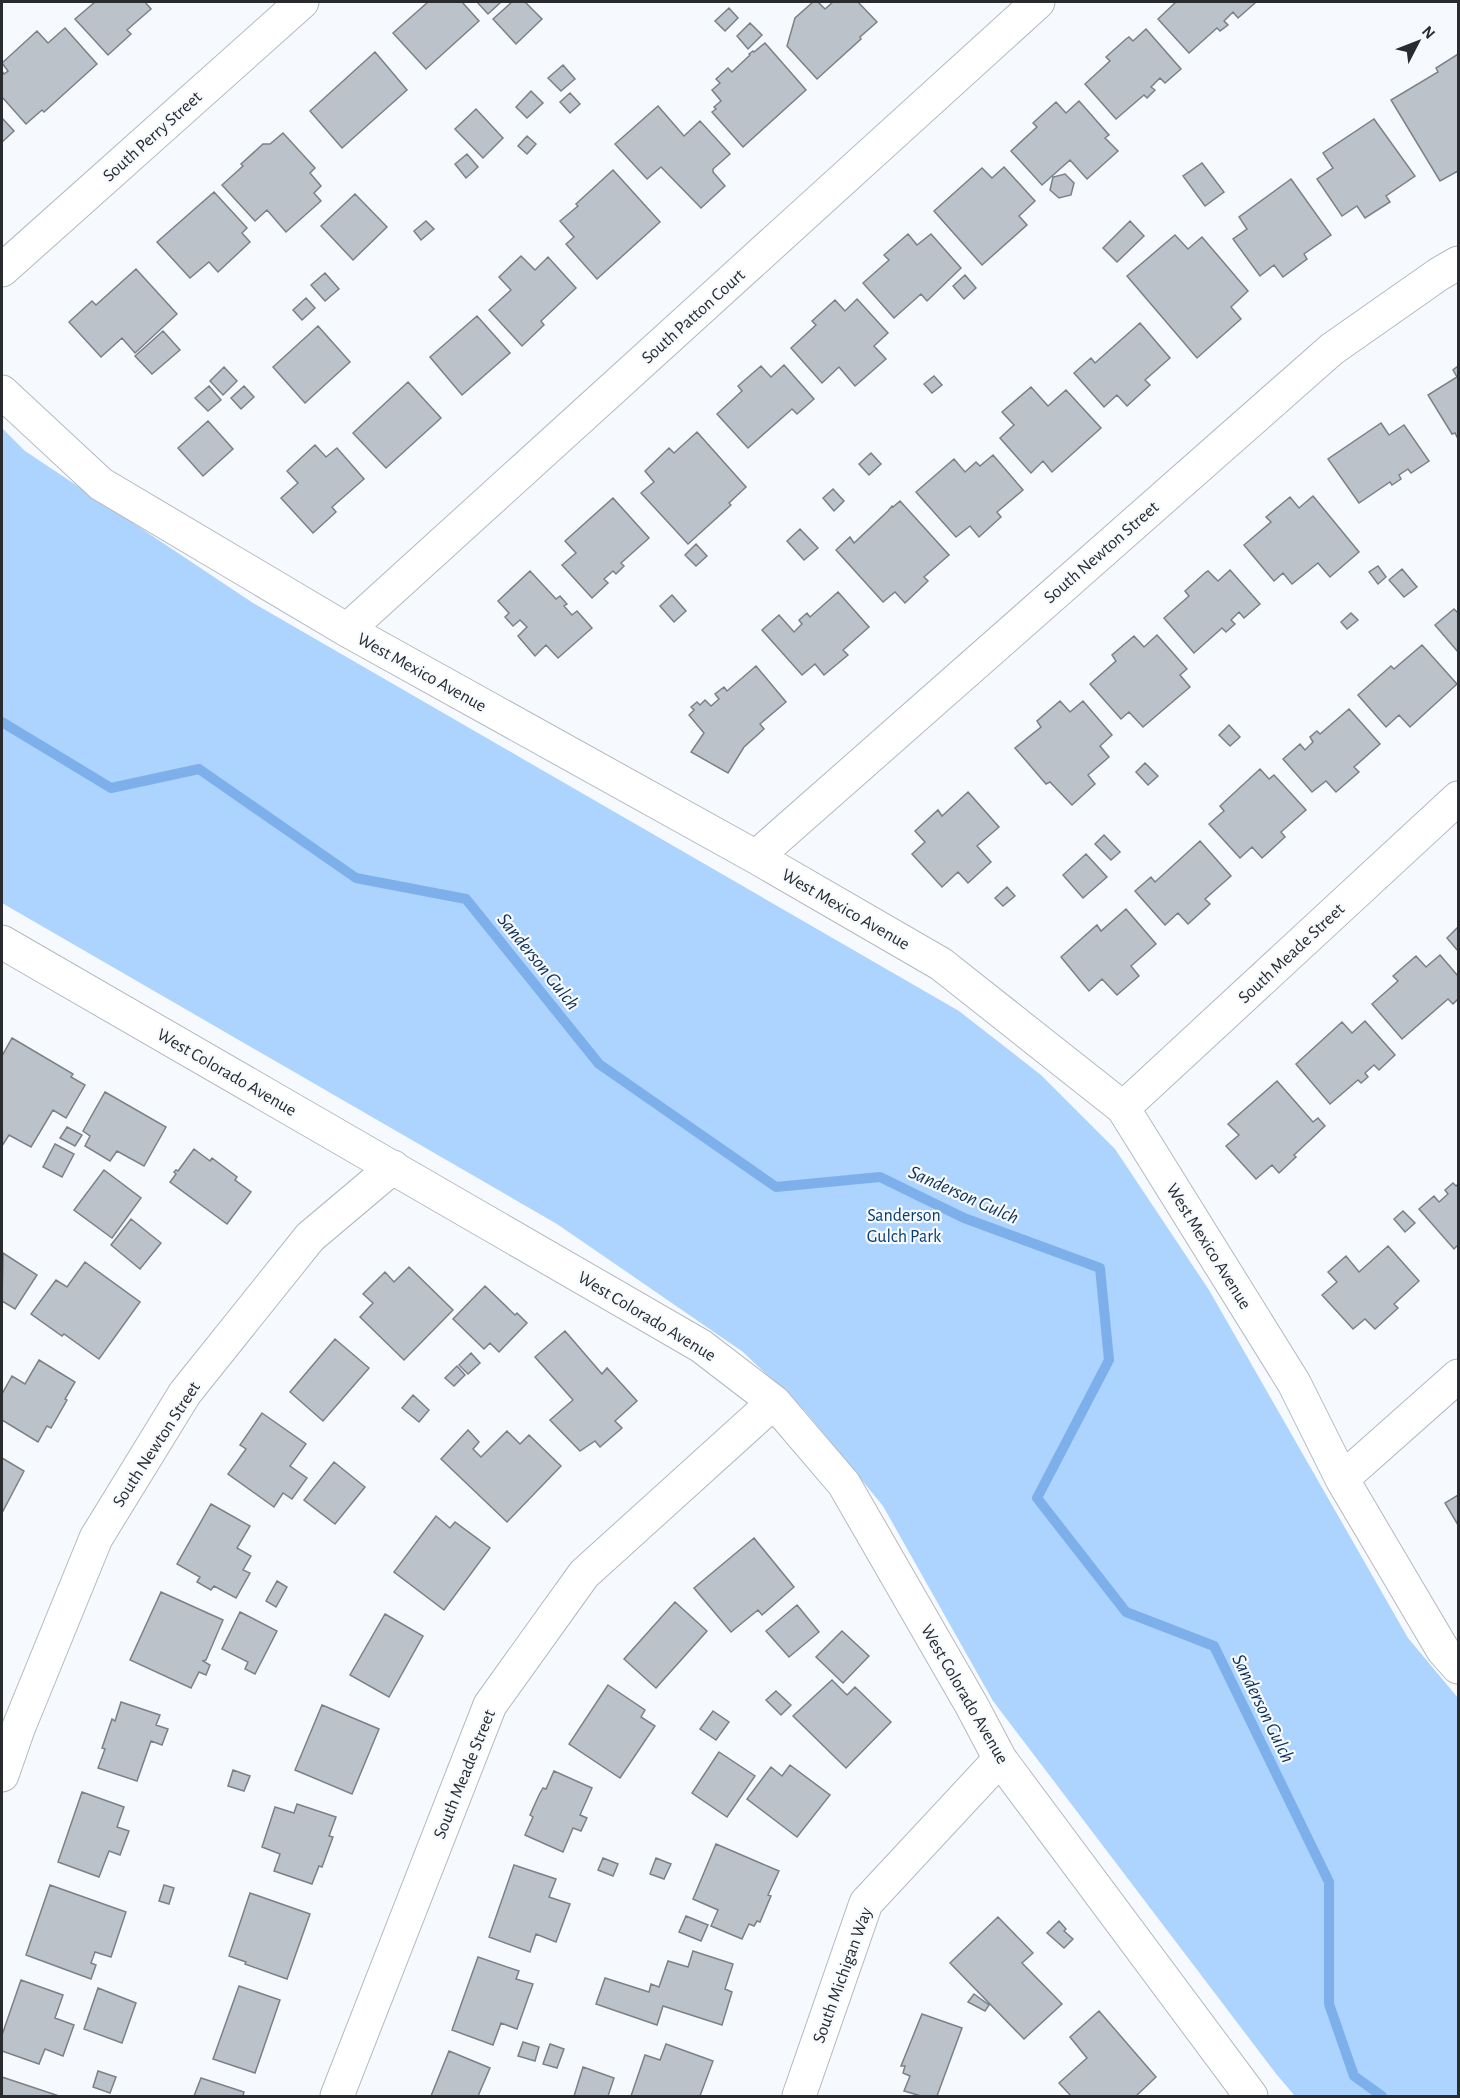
<svg xmlns="http://www.w3.org/2000/svg" width="1460" height="2098" font-family="'Alegreya Sans',sans-serif">
<rect width="100%" height="100%" fill="#f6faff"/>
<path fill="#add3ff" d="M2,428l23,23 228,152 706,408 82,64 74,74 94,141 199,348 50,60v398h-163l-18,-21 -284,-374 -110,-195 -78,-95 -62,-59 -186,-128 -555,-321z"/>
<g fill="none" stroke-linecap="round" stroke-linejoin="round">
<path stroke="#7db0ea" stroke-width="10" d="M2,722l109,66 88,-19 157,109 110,21 133,165 177,123 104,-10 84,41 136,50 9,92 -72,138 89,114 88,34 115,236v122l25,72 28,20"/>
</g>
<path fill="#bcc2ca" stroke="#7b8188" stroke-width="1.5" d="M95,2h50l6,7 -24,21 4,4 -23,21 -33,-36z
M428,2h34l17,19 -53,48 -33,-36z
M477,2h24l-13,12z
M512,2h13l17,17 -26,25 -23,-25z
M813,2h5l7,7 8,-7h25l19,20 -17,15 1,2 -44,40 -30,-33 8,-28z
M1176,2h78l1,1 -17,15 -5,-6 -9,9 4,4 -8,6 -3,-3 -28,25 -31,-34z
M729,8l9,10 -13,13 -10,-10z
M750,23l12,12 -14,14 -11,-13z
M65,28l32,36 -53,48 -2,-2 -16,14 -24,-27v-26l2,3 4,-3 -6,-8 35,-32 11,12z
M1146,29l35,40 -16,14 -5,-5 -9,9 4,3 -8,8 -3,-3 -28,24 -31,-35 25,-23 -4,-4 20,-18 3,-2 4,4z
M765,43l41,47 -63,57 -31,-35 4,-3 -2,-2 7,-6 -9,-11 8,-7 -4,-4 12,-11 4,4 18,-17 -1,-1 4,-3 1,1z
M375,52l32,38 -65,58 -32,-37z
M1458,54v117l-18,10 -49,-81 47,-28 -2,-4z
M563,65l12,14 -14,12 -13,-13z
M531,91l12,12 -16,15 -11,-11z
M570,93l10,11 -10,9 -10,-11z
M1079,101l30,34 -4,3 13,13 -31,28 -17,-19 -28,25 -31,-34 26,-24 -4,-4 23,-21 10,11z
M658,106l26,30 16,-15 30,33 -17,15v3l12,14 -24,22 -40,-41 -14,12 -32,-35z
M476,109l27,29 -20,20 -28,-29z
M2,118l12,13 -12,11z
M1374,119l41,57 -29,20 4,6 -25,16 -8,-12 -15,10 -25,-37 16,-11 -10,-15z
M283,133l32,35 -5,5 11,13 -7,7 7,8 -35,31 -19,-22 -12,11 -33,-36 21,-19 -2,-2 22,-20h7z
M527,136l9,8 -9,10 -9,-8z
M467,154l11,13 -12,11 -11,-14z
M1202,163l22,29 -19,14 -22,-30z
M1004,167l31,34 -16,15 8,9 -45,40 -48,-54 48,-43 10,10z
M613,170l47,52 -63,57 -31,-35 8,-7 -14,-16 18,-15 -2,-2z
M1065,174l9,9 -3,12 -12,3 -9,-8 3,-13z
M1291,179l40,56 -27,19 3,5 -24,18 -9,-12 -14,11 -27,-37 14,-10 -8,-12z
M214,192l33,36 -5,5 8,9 -32,30 -9,-10 -19,16 -33,-36z
M355,194l32,33 -34,33 -32,-34z
M426,221l8,8 -13,11 -7,-9z
M1130,221l14,15 -27,26 -14,-14z
M908,234l9,11 14,-11 30,34 -34,33 -6,-7 -27,24 -31,-35 26,-23 -5,-5z
M1175,235l13,14 14,-12 46,54 -17,16 10,12 -44,39 -70,-82z
M521,256l14,14 13,-13 28,31 -35,33 3,4 -22,21 -33,-36 22,-20 -12,-13z
M136,269l41,45 -42,39 -13,-15 -21,19 -32,-35 23,-21 4,4z
M325,273l14,16 -14,12 -14,-16z
M965,275l11,13 -12,11 -11,-13z
M306,298l9,10 -13,12 -9,-10z
M857,299l31,34 -14,13 12,13 -31,27 -16,-19 -17,16 -31,-35 25,-23 -4,-4 23,-21 10,11z
M477,316l33,37 -48,42 -32,-38z
M1140,323l30,35 -25,22 5,5 -23,21 -10,-11 -13,12 -30,-34 17,-15 4,5z
M318,326l32,36 -45,41 -32,-36z
M163,331l17,19 -28,24 -17,-18z
M784,365l30,34 -17,15 -5,-5 -44,39 -31,-34 25,-23 -4,-5 23,-20 10,11z
M1458,366v73l-3,-6 -3,1 -24,-39 29,-18 -4,-7z
M224,367l13,14 -14,14 -13,-14z
M934,376l8,9 -10,8 -8,-9z
M408,382l33,36 -55,50 -33,-35z
M209,386l12,14 -13,11 -13,-13z
M244,386l10,11 -13,12 -10,-11z
M1031,387l17,19 18,-16 35,38 -49,44 -9,-11 -12,12 -31,-35 14,-13 -12,-13z
M208,421l25,28 -30,27 -25,-28z
M1381,423l8,12 15,-10 25,36 -18,12 -3,-4 -9,6 2,4 -9,6 -2,-3 -31,21 -31,-44z
M697,432l49,55 -17,16 2,2 -43,39 -47,-51 13,-11 -9,-11 24,-23 5,5z
M315,445l11,12 11,-9 27,31 -32,28 4,5 -23,21 -32,-35 17,-15 -11,-12z
M871,453l10,11 -12,11 -10,-11z
M993,455l30,35 -26,22 4,5 -22,20 -9,-11 -14,11 -40,-45 38,-33 11,13 11,-10 4,4z
M833,489l11,12 -10,10 -11,-13z
M1313,496l46,56 -29,25 -12,-14 -26,21 -9,-11 -9,8 -30,-36 27,-23 -5,-5 24,-20 9,11z
M613,498l36,40 -28,25 3,3 -8,8 -3,-3 -9,8 4,4 -16,15 -30,-33 14,-12 -11,-12z
M900,501l49,54 -25,22 4,4 -23,22 -10,-11 -12,10 -47,-52 14,-13 4,6 34,-32 4,-5 1,1z
M800,529l18,19 -14,12 -17,-19z
M696,544l11,12 -11,10 -11,-11z
M1378,566l8,11 -8,7 -9,-12z
M1402,569l15,18 -13,10 -15,-17z
M1230,570l30,34 -16,14 -5,-6 -8,8 4,4 -9,8 -4,-4 -28,25 -30,-35 25,-22 -4,-5 21,-19 2,-1 10,10z
M530,571l26,28 4,-3 7,8 -3,2 8,9 5,-4 15,17 -34,30 -12,-13 -11,11 -17,-20 9,-9 -7,-7 -7,6 -8,-9 4,-4 -11,-12z
M838,592l31,35 -26,23 5,5 -24,20 -9,-11 -13,11 -40,-45 17,-15 15,17 8,-8 -3,-4 8,-7 3,4z
M672,595l14,16 -12,11 -14,-16z
M1454,609l4,4v39l-23,-27z
M1351,613l7,7 -11,9 -6,-7z
M1157,635l30,34 -7,6 10,12 -47,40 -14,-15 -8,7 -31,-35 26,-23 -4,-6 22,-19 10,11z
M1422,645l35,39 -47,43 -11,-12 -13,12 -28,-32 33,-29 3,3z
M756,666l30,36 -26,22 4,5 -20,18 -16,26 -37,-21 13,-19 -15,-18 5,-5 -3,-3 6,-5 3,3 5,-5 6,6 8,-7 -4,-5 9,-7 3,4z
M1060,701l10,11 13,-11 29,34 -12,11 9,11 -21,18 7,9 -23,21 -22,-23 -4,2 -31,-36 26,-21 -4,-6z
M1349,709l31,35 -26,23 5,5 -23,20 -10,-11 -14,11 -29,-33 17,-15 5,6 8,-8 -3,-5 7,-6 3,3z
M1229,725l11,12 -10,9 -11,-11z
M1145,763l13,13 -10,9 -12,-13z
M1260,769l9,10 5,-4 32,35 -25,22 4,5 -23,21 -10,-11 -12,11 -31,-34 15,-13 -4,-5z
M968,792l31,35 -22,19 14,16 -23,21 -10,-11 -16,15 -30,-33 13,-12 -10,-11 23,-21 4,6z
M1104,835l16,17 -9,8 -16,-16z
M1200,841l31,35 -26,23 5,5 -22,20 -10,-11 -13,12 -30,-34 16,-14 4,5z
M1086,854l21,23 -24,21 -20,-23z
M1007,887l8,9 -12,10 -8,-8z
M1126,909l30,35 -25,22 8,10 -22,19 -15,-16 -13,12 -28,-34 36,-32 4,6z
M1458,927v24l-11,-13z
M1440,955l18,21v23l-5,5 -5,-5 -46,40 -30,-35 26,-23 -5,-5 23,-20 10,11z
M1365,1021l30,34 -16,15 -5,-5 -9,8 3,4 -7,6 -3,-3 -28,24 -34,-40 46,-42 10,11z
M12,1038l61,36 -2,3 14,8 -19,33 -13,-8 -22,37 -22,-12 -7,11v-90z
M1277,1081l36,41 5,-4 7,8 -31,29 2,2 -17,16 -7,-8 -16,14 -30,-33 13,-11 -11,-11z
M105,1092l61,35 -22,39 -27,-15 -7,10 -25,-15 5,-10 -7,-5z
M67,1127l15,8 -7,11 -15,-8z
M55,1144l19,10 -12,23 -19,-10z
M194,1149l16,12 2,-3 25,19 -2,3 16,12 -24,32 -57,-42 6,-8 -2,-2 2,-2 2,1z
M104,1170l37,28 -29,40 -38,-28z
M1453,1183l3,3 2,-2v61l-4,4 -35,-40 15,-13 5,6 9,-8 -3,-4z
M1403,1211l12,12 -10,9 -11,-13z
M131,1219l30,24 -21,26 -29,-24z
M1388,1246l31,35 -25,23 4,4 -23,21 -10,-10 -12,10 -31,-34 15,-13 -9,-10 18,-16 13,16z
M3,1253l34,22 -22,34 -13,-8z
M85,1262l55,40 -41,57 -35,-25 -2,2 -31,-22 25,-34 11,7z
M409,1267l44,43 -49,50 -44,-43 13,-14 -10,-9 22,-22 9,10z
M485,1286l30,29 2,-2 10,10 -28,29 -9,-9 -6,6 -31,-30z
M565,1331l37,43 5,-6 30,33 -22,20 7,7 -22,19 -5,-6 -15,10 -30,-31 23,-20 -38,-43z
M335,1339l34,29 -46,53 -33,-29z
M471,1353l9,10 -12,11 -9,-9z
M39,1360l36,22 -10,17 2,1 -16,28 -4,-2 -9,16 -36,-22v-26l10,-18 13,8z
M457,1366l8,9 -11,11 -9,-8z
M413,1395l16,15 -10,12 -17,-14z
M262,1413l44,31 -16,22 17,12 -15,21 -9,-6 -9,14 -46,-33 18,-25 -6,-4z
M468,1430l11,12 -6,7 8,8 26,-26 13,13 9,-9 32,31 -54,56 -66,-63z
M2,1458l22,13 -22,42z
M334,1462l31,25 -30,37 -31,-24z
M1458,1495v30l-13,-22z
M211,1504l39,22 -13,22 14,8 -8,14 7,3 -14,25 -22,-12 -3,4 -14,-8 3,-5 -23,-13z
M436,1516l14,12 5,-6 35,26 -46,62 -50,-38z
M754,1538l40,49 -32,28 -4,-5 -27,22 -37,-44z
M277,1581l10,6 -11,20 -10,-6z
M161,1592l62,28 -17,40 -3,1 7,4 -4,10 -7,-3 -8,16 -61,-28z
M675,1602l32,29 -51,57 -32,-29z
M797,1605l22,27 -30,25 -23,-26z
M240,1612l37,19 -22,43 -10,-5 3,-7 -26,-13z
M385,1614l38,22 -34,61 -39,-22z
M842,1631l27,25 -26,27 -27,-26z
M832,1680l15,15 8,-8 36,35 -45,46 -53,-52z
M608,1685l37,25 -4,7 14,9 -35,52 -51,-34z
M776,1691l15,14 -10,10 -15,-15z
M121,1702l39,13 -4,10 12,4 -6,16 -11,-4 -14,40 -39,-13 7,-19 -3,-1 10,-29 3,2z
M322,1705l57,24 -27,65 -57,-24z
M713,1711l16,11 -13,18 -16,-11z
M719,1752l36,24 -28,41 -35,-24z
M790,1765l40,30 -33,42 -50,-38 24,-32 11,9z
M233,1770l17,6 -6,15 -16,-5z
M554,1771l38,17 -12,27 7,3 -6,13 -8,-3 -10,24 -38,-17 8,-18 -3,-2 9,-20 4,-7 3,1z
M82,1792l42,15 -7,20 12,4 -9,24 -11,-4 -10,26 -41,-15z
M297,1804l39,13 -7,19 4,1 -11,30 -3,-1 -7,18 -38,-13 6,-17 -18,-7 13,-40 19,6z
M716,1844l63,27 -11,24 3,1 -11,26 -3,-1 -3,5 -5,-2 -7,15 -31,-13 7,-16 -25,-11z
M603,1858l15,6 -5,12 -15,-6z
M656,1858l15,6 -7,15 -14,-5z
M514,1865l42,14 -7,18 21,7 -14,38 -20,-8 -6,18 -41,-15z
M50,1885l76,27 -15,45 -16,-5 -4,11 5,2 -5,14 -65,-24z
M164,1885l10,3 -5,16 -10,-3z
M250,1893l60,21 -23,65 -42,-15 1,-2 -17,-6z
M686,1916l22,9 -7,16 -22,-9z
M998,1917l35,36 -11,10 40,41 -38,35 -74,-76z
M1059,1921l7,8 -2,2 9,8 -9,9 -17,-15z
M693,1951l40,13 -8,25 7,3 -10,33 -59,-19 -6,19 -61,-21 9,-26 44,14 2,-8 8,3 9,-26 20,6z
M478,1957l41,14 -3,8 17,5 -16,45 -16,-6 -8,22 -41,-15z
M21,1980l42,15 -8,23 19,7 -11,31 -18,-7 -6,15 -37,-13v-16z
M239,1986l41,14 -25,73 -42,-14z
M98,1988l38,15 -14,40 -38,-14z
M974,1994l15,11 -4,6 -17,-9z
M1099,2011l57,66 -20,19h-65l-12,-13 28,-25 -17,-21z
M922,2014l40,14 -25,68h-16l-17,-5 6,-15 -7,-3 2,-7h-4z
M523,2042l16,5 -4,14 -17,-5z
M550,2044l14,5 -7,19 -14,-4z
M666,2044l47,17 -13,35h-69l14,-41 15,5z
M449,2051l41,17 -12,28h-47z
M583,2067l31,11 -6,18h-34z
M98,2071l18,6 -6,16 -17,-6z
M2,2077l57,19h-57z
M201,2078l43,14 -1,4h-49z"/>
<g fill="none" stroke-linecap="round" stroke-linejoin="round">
<defs>
<path id="minor" d="M2,270l300,-268
M2,392l99,92 246,146 409,227 185,107 182,144 171,275 48,96 101,171 15,17
M347,630l691,-628
M756,857l576,-508 107,-75 19,-11
M2,942l699,404 73,56 70,82 128,222 28,53 251,337
M1123,1108l335,-310
M1342,1479l116,-103
M2,1775l16,-46 78,-191 89,-145 125,-156 83,-70
M337,2096l153,-391 94,-131 190,-172
M799,2096l67,-193 134,-144"/>
</defs>
<use href="#minor" stroke="#b3b9c0" stroke-width="35"/>
<use href="#minor" stroke="#fff" stroke-width="33"/>
</g>
<g text-anchor="middle" stroke-width="4.5" stroke-linejoin="round" paint-order="stroke">
<g font-size="18" fill="#292b2e" stroke="#f6faff">
<text transform="translate(152 136) rotate(-42)" y="6">South Perry Street</text>
<text transform="translate(693 316) rotate(-42)" y="6">South Patton Court</text>
<text transform="translate(1101 552) rotate(-41)" y="6">South Newton Street</text>
<text transform="translate(422 672) rotate(29)" y="6">West Mexico Avenue</text>
<text transform="translate(846 909) rotate(30)" y="6">West Mexico Avenue</text>
<text transform="translate(1291 953) rotate(-43)" y="6">South Meade Street</text>
<text transform="translate(227 1072) rotate(30)" y="6">West Colorado Avenue</text>
<text transform="translate(1209 1246) rotate(58)" y="6">West Mexico Avenue</text>
<text transform="translate(647 1316) rotate(31)" y="6">West Colorado Avenue</text>
<text transform="translate(156 1444) rotate(-57)" y="6">South Newton Street</text>
<text transform="translate(965 1694) rotate(60)" y="6">West Colorado Avenue</text>
<text transform="translate(464 1774) rotate(-68)" y="6">South Meade Street</text>
<text transform="translate(842 1975) rotate(-70)" y="6">South Michigan Way</text>
</g>
<g font-size="18" fill="#073f73" stroke="#f6faff">
<text x="904" y="1221">Sanderson<tspan x="904" dy="21">Gulch Park</tspan></text>
</g>
<g font-size="20" font-style="italic" fill="#0e3257" stroke="#f6faff">
<text transform="translate(539 961) rotate(51)" y="7">Sanderson Gulch</text>
<text transform="translate(964 1194) rotate(24)" y="7">Sanderson Gulch</text>
<text transform="translate(1264 1708) rotate(64)" y="7">Sanderson Gulch</text>
</g>
</g>
<rect width="1460" height="2098" fill="none" stroke="#292b2e" stroke-width="6"/>
<g transform="translate(1418 42) rotate(48)" stroke="#f6faff" stroke-width="4.5" paint-order="stroke">
<path d="M0-4.5L10 22L0 15L-10 22Z" fill="#292b2e"/>
<text y="-9" font-size="16" font-weight="bold" text-anchor="middle" fill="#292b2e">N</text>
</g>
</svg>
